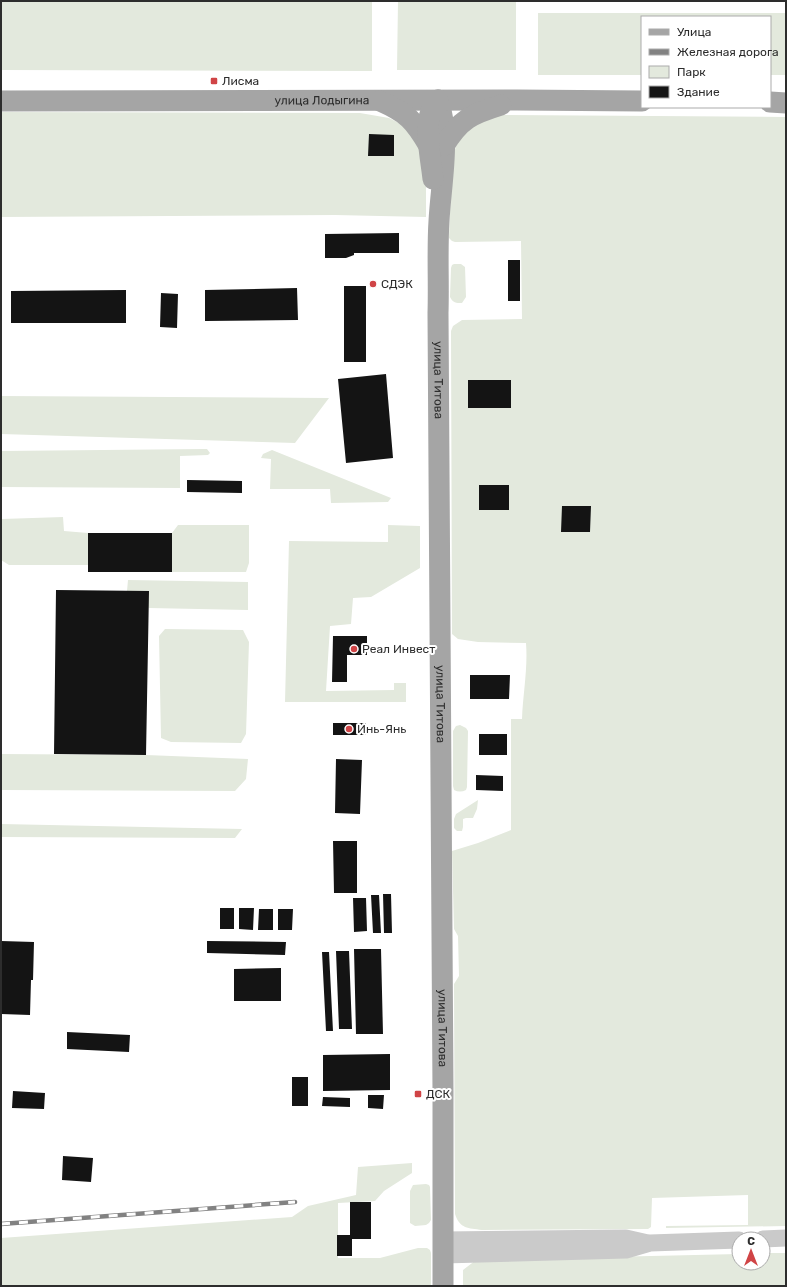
<svg xmlns="http://www.w3.org/2000/svg" width="787" height="1287" font-family="Rubik,sans-serif">
<rect width="100%" height="100%" fill="#fff"/>
<path fill="#e3e9dd" d="M1,1h371v70l-371,-1z
M398,1h118v69h-119z
M538,13h248v62h-16v-58h-128v58h-104z
M1,112l359,1 29,5 18,9 15,22 4,26v42l-91,-2 -334,2z
M495,115l291,2v1109l-120,2v-2l82,-1v-30l-96,3 -1,29 -3,2 -166,1c-14,-2 -22,-1 -27,-16l-1,-230 5,-8 -1,-40 -4,-7 -2,-78 26,-8 33,-13v-111h11c1,-25 6,-51 4,-76l-48,-1 -20,-3 -6,-5 -1,-303 2,-5 9,-6 60,-1 -1,-78 -66,1 -3,-1 -3,-3 3,-81 6,-16 9,-11z
M454,264h7l4,3 1,30 -4,6c-6,0 -9,0 -12,-6l1,-29 1,-3z
M1,396l328,2 -34,45 -294,-9z
M204,449h3l3,4 -2,2 -28,1v32l-179,-1v-36z
M272,450l119,48 -3,4 -57,1 -1,-14h-60l1,-30 -10,-1 2,-4z
M63,517l1,14 24,2v32h-79l-8,-5 1,-41z
M178,525h71v38l-3,9h-74v-39z
M388,525l32,1v42l-49,29 -18,1 -2,26 -21,2 -4,65 68,-1v-7h12v19h-121l4,-161 99,1z
M128,580l120,2v28l-99,-2 -22,-17z
M165,629l78,1 6,12 -3,92 -5,9 -70,-1 -10,-4 -2,-102z
M460,725l6,3 2,3 -1,56 -1,3c-4,2 -8,2 -12,0l-1,-4v-55l3,-5z
M1,754l145,1 102,4 -2,20 -11,12 -234,-1z
M478,800l-1,9 -4,9h-7l-3,1v8l-1,4h-5l-3,-3v-9l2,-5z
M1,824l241,5 -7,9 -234,-1z
M412,1163v10l-28,18 -9,10 -37,2v55h42l38,-10h9l3,2 1,3v33h-430v-48l291,-21 16,-11 48,-11 2,-28z
M426,1184l3,1 1,2 1,33 -2,3 -3,2 -11,1 -5,-3v-32l3,-6z
M763,1253h23v33h-323v-16l13,-10 263,-6v9h24z"/>
<path fill="#141414" d="M369,134l25,1v21h-26z
M399,233v20h-45v2l-8,3h-21v-24z
M508,260h12v41h-12z
M344,286h22v76h-22z
M297,288l1,32 -93,1v-31z
M126,290v33h-115v-32z
M161,293l17,1 -1,34 -17,-1z
M386,374l7,84 -47,5 -8,-84z
M468,380h43v28h-43z
M187,480l55,1v12l-55,-1z
M479,485h30v25h-30z
M562,506h29l-1,26h-29z
M88,533h84v39h-84z
M56,590l93,1 -3,164 -92,-1z
M333,636h34v19h-20v27h-15z
M470,675h40l-1,24h-39z
M333,723h33v12h-33z
M479,734h28v21h-28z
M336,759l26,1 -2,54 -25,-1z
M476,775l27,1v15l-27,-1z
M333,841h24v52h-23z
M383,894h8l1,39h-8z
M371,895h8l2,38h-8z
M353,898h13l1,33 -13,1z
M220,908h14v21h-14z
M239,908h15l-1,22 -14,-1z
M259,909h14v21h-15z
M278,909h15l-1,21h-14z
M1,941l33,1 -1,38h-2l-1,35 -29,-1z
M207,941l79,1 -1,13 -78,-2z
M354,949h27l2,85h-27z
M336,951h13l3,78h-13z
M322,952h7l4,79h-7z
M281,968v33h-47v-32z
M67,1032l63,3 -1,17 -62,-3z
M390,1054v36l-67,1v-36z
M292,1077h16v29h-16z
M13,1091l32,2 -1,16 -32,-1z
M368,1095h16l-1,14 -15,-1z
M323,1097l27,1v9l-28,-1z
M63,1156l30,2 -2,24 -29,-2z
M350,1202h21v37h-19v17h-15v-21h13z"/>
<g fill="none" stroke-linecap="round" stroke-linejoin="round">
<path stroke="#cacaca" stroke-width="17" d="M763,1239l23,-1
M443,1240l183,-2 22,5
M443,1255l183,-5 24,-7 89,-3"/>
<g stroke="#a5a5a5" stroke-width="21">
<path id="s1" d="M438,100c13,36 3,83 1,121 -2,30 0,61 -1,92l5,779v194"/>
<path id="s2" d="M1,101l516,-1 125,1"/>
<path d="M380,101c27,12 34,19 49,45"/>
<path d="M770,102l16,1"/>
<path d="M444,146c16,-27 28,-32 57,-41"/>
<path d="M433,179c-2,-19 -9,-51 -2,-68 2,-4 5,-7 7,-11"/>
</g>
<defs>
<path id="rail" d="M1,1224l294,-22"/>
</defs>
<use href="#rail" stroke="#828282" stroke-width="4.5"/>
<use href="#rail" stroke="#fff" stroke-width="3" stroke-dasharray="9" stroke-linecap="butt"/>
</g>
<g fill="#d04446" stroke="#fff" stroke-width="1.5">
<rect x="210" y="77" width="8" height="8" rx="2"/>
<circle cx="373" cy="284" r="4"/>
<circle cx="354" cy="649" r="4"/>
<circle cx="349" cy="729" r="4"/>
<rect x="414" y="1090" width="8" height="8" rx="2"/>
</g>
<g text-anchor="middle" stroke-width="4" stroke-linejoin="round" paint-order="stroke">
<g font-size="12" fill="#2d2d2d" stroke="#fff" text-anchor="start">
<text x="222" y="85">Лисма</text>
<text x="381" y="288">СДЭК</text>
<text x="362" y="653">Реал Инвест</text>
<text x="357" y="733">Инь-Янь</text>
<text x="426" y="1098">ДСК</text>
</g>
<g font-size="12" fill="#2d2d2d" stroke="#fff">
<text dy="4" stroke="none"><textPath href="#s2" startOffset="321">улица Лодыгина</textPath></text>
<text dy="4" stroke="none"><textPath href="#s1" startOffset="281">улица Титова</textPath></text>
<text dy="4" stroke="none"><textPath href="#s1" startOffset="605">улица Титова</textPath></text>
<text dy="4" stroke="none"><textPath href="#s1" startOffset="929">улица Титова</textPath></text>
</g>
</g>
<rect width="787" height="1287" fill="none" stroke="#2d2d2d" stroke-width="4"/>
<rect x="641" y="16" width="130" height="92" fill="#ffffff" stroke="#ababab"/>
<rect x="649" y="29" width="20" height="6" fill="#a5a5a5" stroke="#ababab"/>
<text x="677" y="36" font-size="12" fill="#2d2d2d">Улица</text>
<rect x="649" y="49" width="20" height="6" fill="#828282" stroke="#ababab"/>
<text x="677" y="56" font-size="12" fill="#2d2d2d">Железная дорога</text>
<rect x="649" y="66" width="20" height="12" fill="#e3e9dd" stroke="#ababab"/>
<text x="677" y="76" font-size="12" fill="#2d2d2d">Парк</text>
<rect x="649" y="86" width="20" height="12" fill="#141414" stroke="#ababab"/>
<text x="677" y="96" font-size="12" fill="#2d2d2d">Здание</text>
<g transform="translate(751 1251)"><circle r="19" fill="#ffffff" stroke="#ababab"/>
<path d="M0-3L7 15L0 10L-7 15Z" fill="#d04446"/>
<text y="-6" font-size="11" font-weight="bold" text-anchor="middle" fill="#2d2d2d">С</text>
</g>
</svg>
